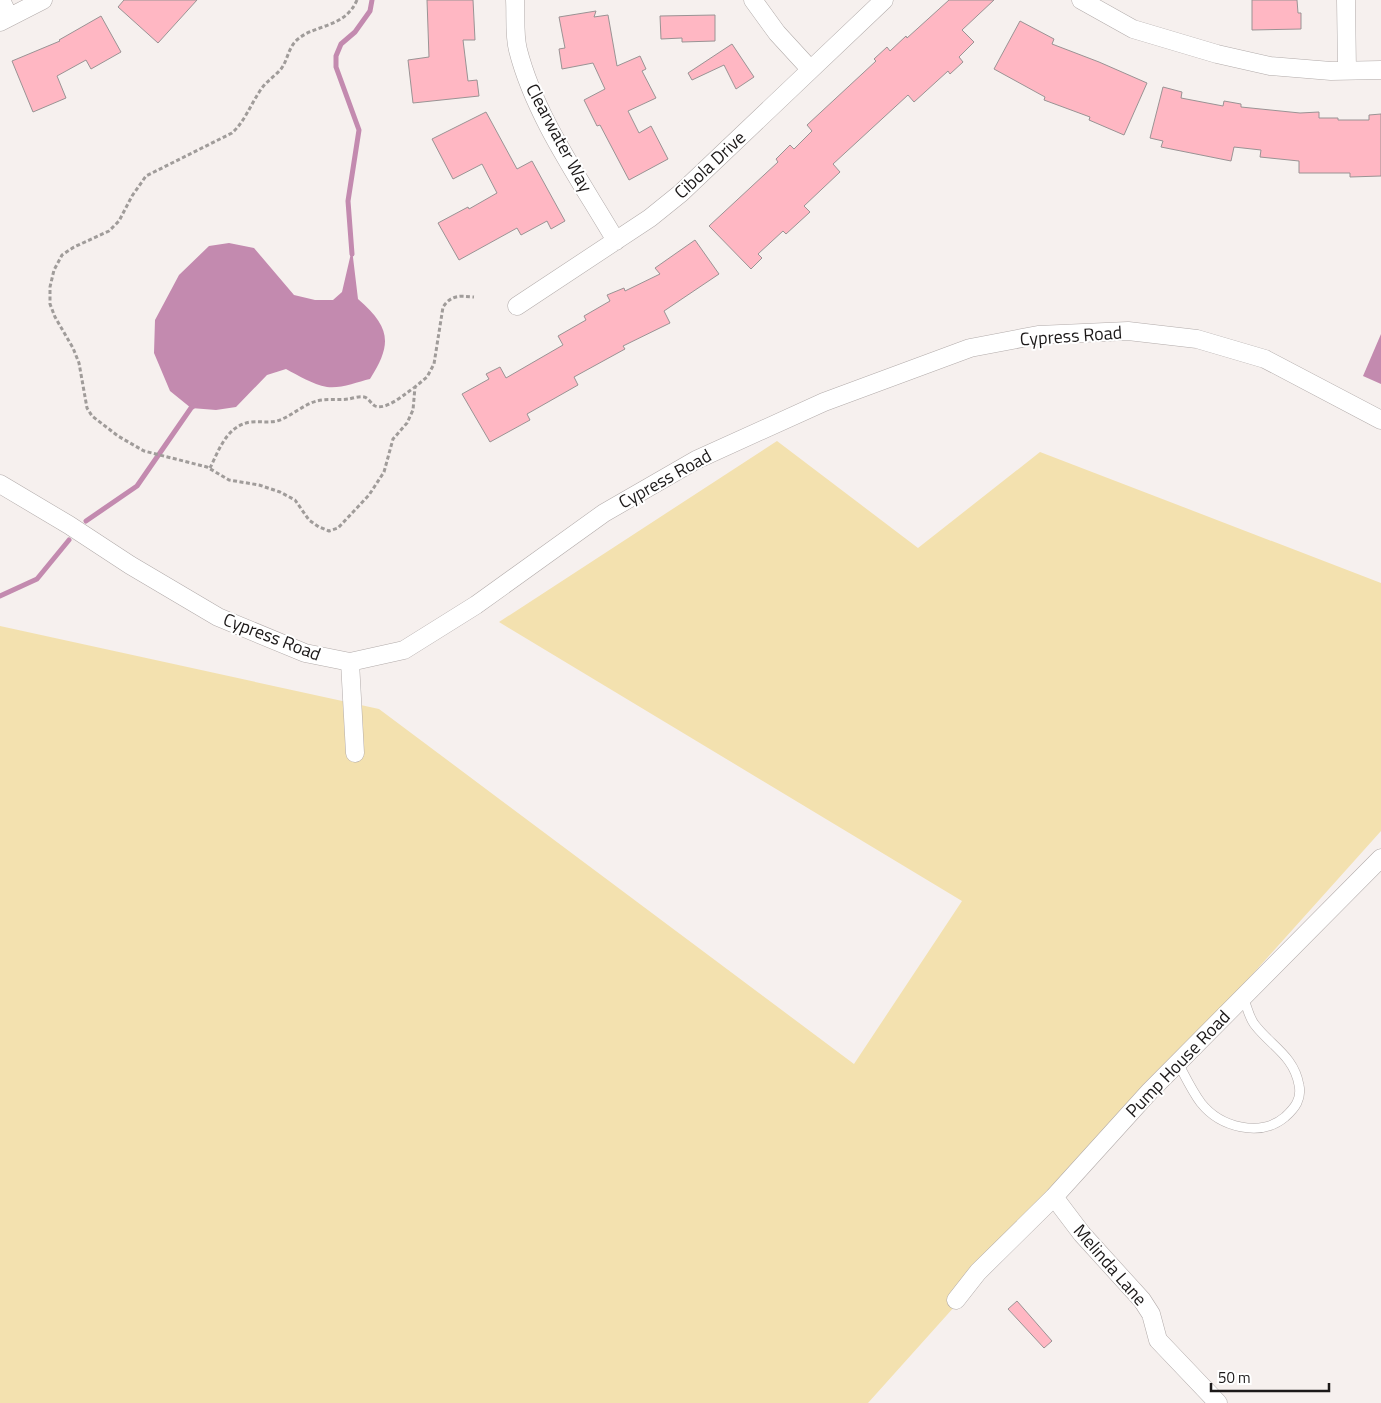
<svg xmlns="http://www.w3.org/2000/svg" width="1381" height="1403" font-family="'Titillium Web',sans-serif">
<rect width="100%" height="100%" fill="#f6f0ee"/>
<path fill="#f3e1af" d="M777,441l141,107 122,-96 341,131v248l-513,572h-868v-777l379,83 475,355 108,-163 -463,-279z"/>
<path fill="#c38aaf" d="M229,243l25,5 40,47 21,5h18l9,-8 10,-43 6,50c32,28 35,44 12,80 -13,3 -30,10 -43,8 -15,-3 -28,-11 -41,-18l-19,6 -31,32 -20,3 -25,-2 -21,-17 -16,-38 1,-33 24,-45 30,-29z
M1381,334v50l-18,-8z"/>
<g fill="none" stroke-linecap="round" stroke-linejoin="round">
<path stroke="#c38aaf" stroke-width="5" d="M352,254l-4,-53 11,-71 -23,-63v-11l5,-12 14,-12 15,-21 2,-11
M86,521l51,-35 54,-78 5,-4
M0,596l37,-17 32,-39"/>
</g>
<path fill="#ffb7c3" stroke="#9a9394" d="M124,0h73l-39,43 -40,-36z
M427,0h46l2,40h-12l5,41 9,-1 2,16 -66,7 -5,-43 21,-3z
M949,0h45l-32,30 12,12 -15,15 4,5 -13,12 -2,-3 -34,31 -6,-7 -75,69 7,8 -36,34 6,6 -24,22 -3,-3 -25,23 4,4 -11,11 -42,-43 69,-64 -2,-3 14,-14 4,4 18,-18 -5,-6 69,-64 -2,-2 13,-12 3,4 16,-15 1,2z
M1252,0h45l1,13h3v16l-49,1z
M596,11l-2,6 14,-2 9,51 23,-10 6,13 -4,2 14,27 -28,13 11,22 12,-7 17,33 -39,21 -29,-55 -3,1 -13,-26 21,-11 -12,-26 -31,6 -3,-20 6,-1 -6,-31z
M715,15v26l-33,1v-4l-21,1 -1,-23z
M101,16l20,36 -30,17 -5,-9 -29,16 9,22 -33,14 -21,-51 48,-20 -1,-1z
M1020,21l34,18 -2,5 47,18 48,21 -23,52 -35,-15 1,-3 -46,-17 1,-3 -51,-28z
M732,44l22,33 -18,12 -12,-24 -32,15 -4,-7z
M1163,87l19,5 -1,6 42,8 1,-5 17,3v3l59,6 19,-1v6h19v2h31v-5l12,-1v62l-31,1v-4h-51v-12l-39,-4 1,-7 -27,-3 -3,14 -70,-14 2,-6 -13,-3z
M486,112l31,57 15,-8 33,60 -14,8 -4,-8 -26,14 -4,-7 -58,32 -21,-37 30,-16 1,2 28,-16 -15,-29 -29,15 -21,-40z
M695,240l24,34 -55,37 6,12 -47,23 2,3 -51,28 4,8 -51,29 3,6 -40,22 -28,-48 27,-15 -3,-5 14,-7 6,11 57,-33 -5,-9 28,-16 -2,-4 26,-15 -3,-6 17,-7 1,3 35,-17 -5,-6z
M1017,1301l35,40 -8,7 -36,-39z"/>
<g fill="none" stroke-linecap="round" stroke-linejoin="round">
<defs>
<path id="service" d="M1178,1063c7,13 14,28 23,40 19,24 59,35 84,14 10,-9 17,-18 14,-32 -5,-29 -28,-39 -44,-60 -6,-7 -8,-19 -12,-28"/>
<path id="minor" d="M1,0l8,17
M515,0c1,16 -1,35 3,50 17,67 63,131 98,191
M753,0l24,33 33,36
M1081,0l52,29 84,25 53,12 61,5 50,-1
M1346,0l1,70
M0,22l43,-22
M517,306l133,-88 31,-25 203,-193
M0,484l69,41 61,40 88,52 87,36 45,9 54,-12 72,-45 128,-92 92,-53 128,-58 146,-54 68,-13 90,-4 69,8 68,20 116,61
M350,662l5,91
M1054,1197l28,37 60,66 9,14 7,26 60,63
M956,1300l22,-28 76,-75 96,-106 231,-233"/>
</defs>
<use href="#service" stroke="#b2abaa" stroke-width="10"/>
<use href="#minor" stroke="#b2abaa" stroke-width="19"/>
<path stroke="#a09c9a" stroke-width="3" stroke-dasharray="4 2.5" stroke-linecap="butt" d="M357,0c-12,28 -41,24 -59,39 -10,8 -10,21 -17,30 -6,7 -14,12 -19,19 -11,15 -16,32 -30,45l-86,43 -14,20 -13,25 -10,10 -35,16 -12,8 -8,15 -4,17v17l5,13 18,31 6,15 8,45 5,8 26,20 26,15 63,16 22,13 30,5 21,7 15,8 14,20 10,7 10,4 9,-3 31,-33 15,-23 9,-33 14,-16 6,-13 2,-23 12,-10 7,-13 9,-57c9,-13 17,-11 31,-10
M210,468c9,-18 17,-43 41,-46 9,-1 17,1 26,-1 16,-5 28,-19 45,-21 9,-1 18,0 27,-1 4,-1 10,-3 15,-2 5,1 7,7 11,9 11,5 31,-13 40,-19"/>
<use href="#service" stroke="#fff" stroke-width="9"/>
<use href="#minor" stroke="#fff" stroke-width="18"/>
</g>
<g text-anchor="middle" stroke-width="4" stroke-linejoin="round" paint-order="stroke">
<g font-size="18" fill="#1c1919" stroke="#fff">
<text transform="translate(559 138) rotate(62)" y="6">Clearwater Way</text>
<text transform="translate(710 165) rotate(-43)" y="6">Cibola Drive</text>
<text transform="translate(1071 336) rotate(-4)" y="6">Cypress Road</text>
<text transform="translate(665 479) rotate(-29)" y="6">Cypress Road</text>
<text transform="translate(272 637) rotate(21)" y="6">Cypress Road</text>
<text transform="translate(1178 1064) rotate(-46)" y="6">Pump House Road</text>
<text transform="translate(1110 1265) rotate(49)" y="6">Melinda Lane</text>
</g>
</g>
<path d="M1211 1383v8h118v-8" fill="none" stroke="#1c1919" stroke-width="2.5"/>
<text x="1218" y="1383" font-size="15" fill="#1c1919" stroke="#ffffff" stroke-width="4" paint-order="stroke">50 m</text>
</svg>
